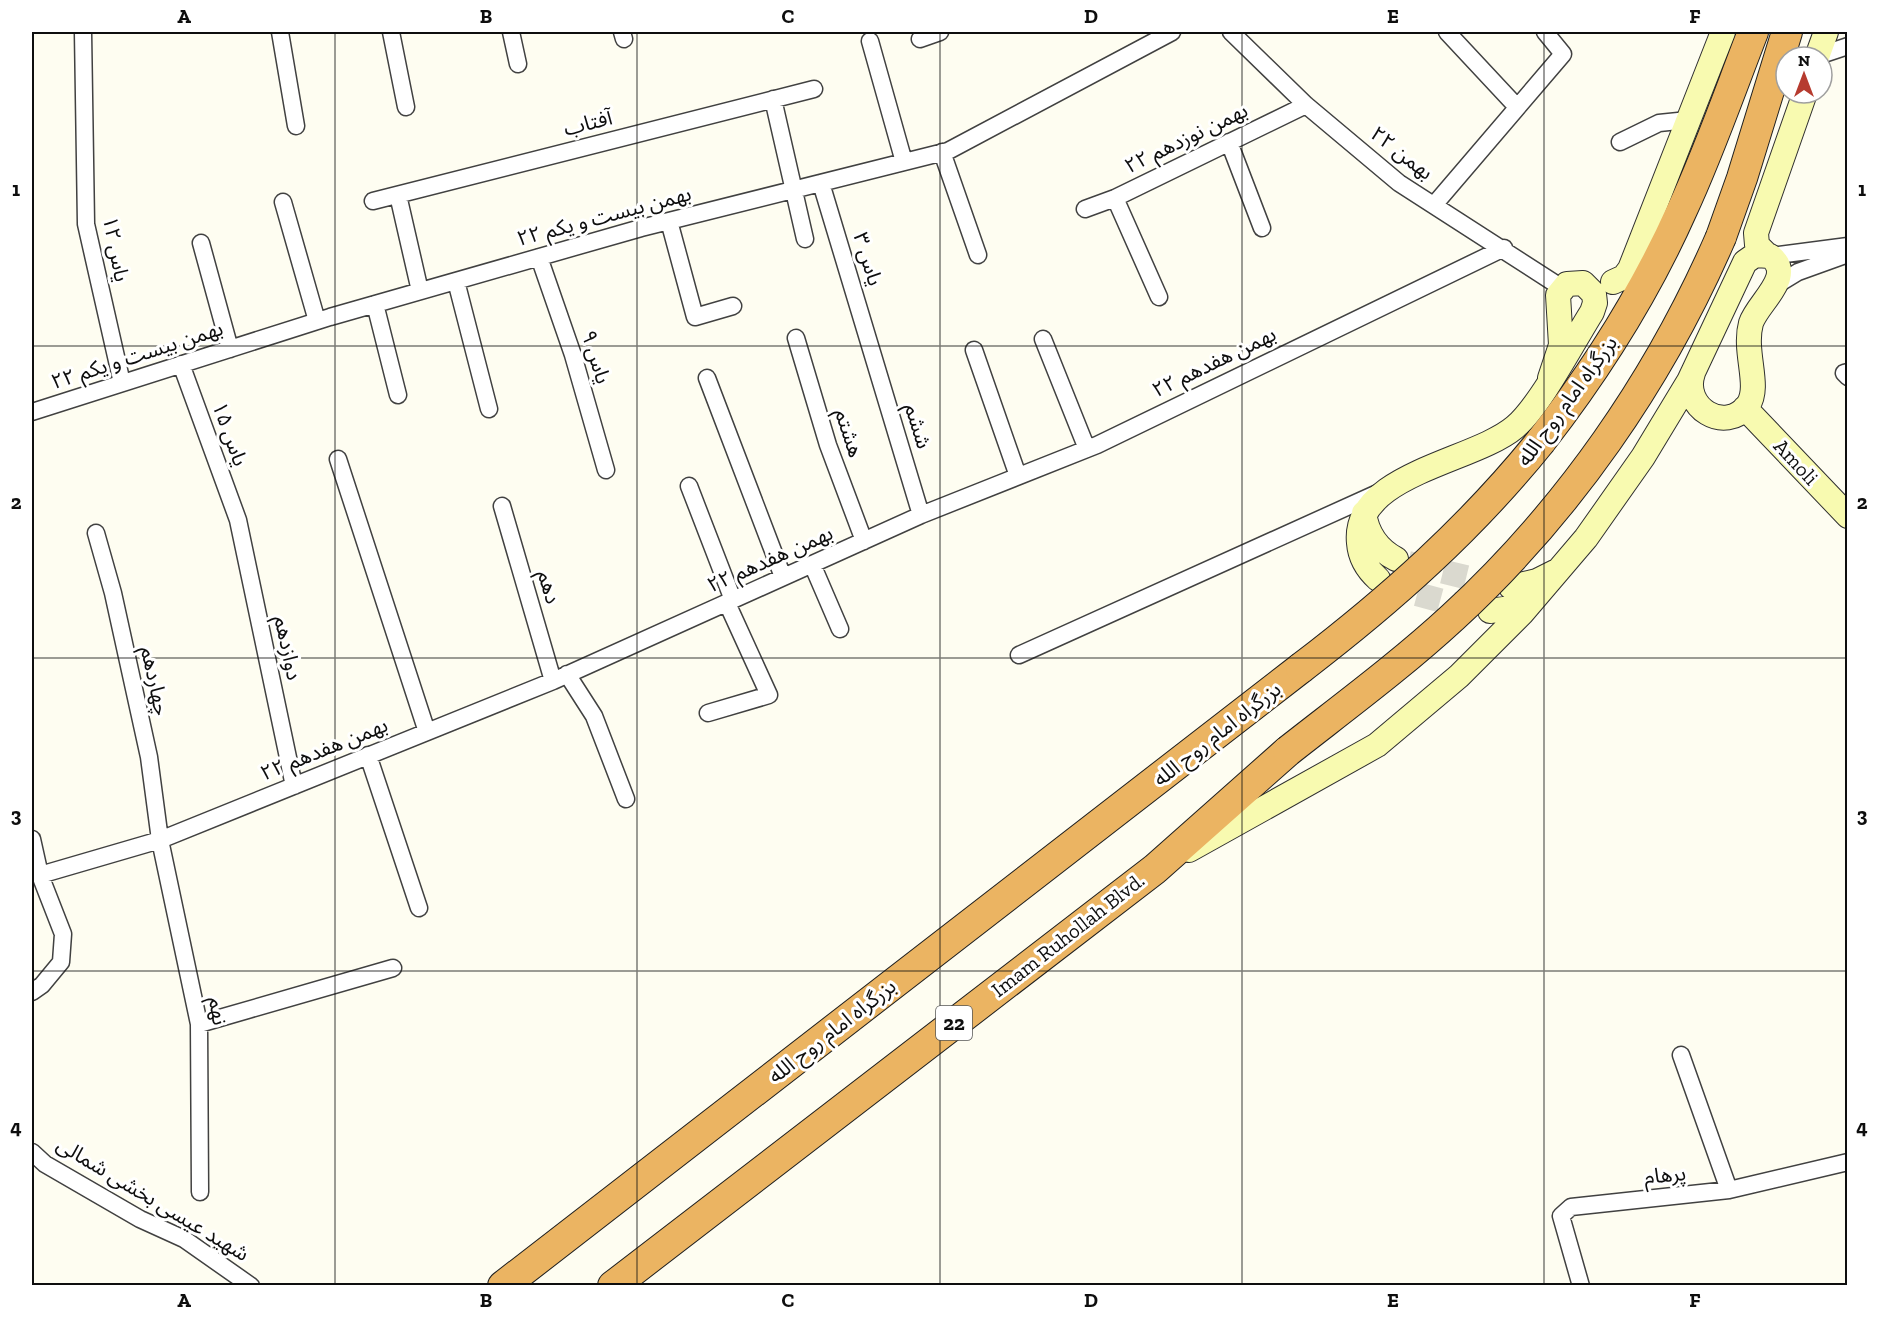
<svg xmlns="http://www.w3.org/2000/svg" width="1879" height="1317" font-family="'Zilla Slab','Noto Sans Arabic',serif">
<rect width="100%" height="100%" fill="#fefdf1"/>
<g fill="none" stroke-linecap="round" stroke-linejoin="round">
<path stroke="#dad9cf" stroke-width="24" stroke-dasharray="24 12" stroke-linecap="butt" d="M1408,563l94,23
M1383,583l11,5 82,22"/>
<defs>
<path id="street" d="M83,32l3,192 36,159
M280,32l16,94
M391,32l15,75
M511,32l7,32
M622,32l2,7
M1231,32l75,73 93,78 163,105
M1447,32l70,75
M920,39l20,-7
M870,41l34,121
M1818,56l30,-10
M773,99l32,140
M1229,142l33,86
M1620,142l39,-19 29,-3
M942,152l36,103
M821,183l100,332
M398,195l22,96
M1115,198l44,99
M373,201l441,-112
M283,202l34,119
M1434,205l129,-151 -18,-22
M1085,209l30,-11 191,-93
M669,221l26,96 38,-11
M201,243l29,106
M1770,256l78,-10
M539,257l34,98 33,115
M456,281l33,128
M1775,286l23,-14 50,-18
M375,304l23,91
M796,338l32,107 36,96
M1043,339l44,110
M974,350l44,126
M181,364l57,156 56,266
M1848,372l-4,1 4,4
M707,378l76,199
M32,412l298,-95 311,-89 307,-77 224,-119
M338,459l89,273
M689,486l44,114
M502,506l51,175
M96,533l17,60 36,164 11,83 39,184 1,168
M812,564l28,65
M1019,655l361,-163
M567,674l27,42 32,83
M708,713l61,-18 -42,-92
M368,755l51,153
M32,839l8,36 23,59 -2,28 -19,23 -10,7
M40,875l120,-35 393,-159 368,-166 176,-70 407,-197
M199,1024l194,-56
M1681,1055l48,135
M32,1152l13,12 95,55 44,20 67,47
M1581,1286l-20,-70 10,-9 158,-17 119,-28"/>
<path id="secondary" d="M1817,57l9,-25
M1767,255l-10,-10 -1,-12 49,-140
M1613,282l11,-5 6,-8 93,-237
M1745,408l103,108
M1364,513c3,21 13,36 32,46
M1378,579c-11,-10 -18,-22 -19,-36 -7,-69 115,-81 156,-116 25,-21 58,-85 77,-115l3,-9 -1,-9 -11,-11 -16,1 -9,11 3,50 -11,33
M1511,587l26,-6 18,-9
M1490,611l21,-3 20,-9
M1189,850l188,-105 82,-69 63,-63 64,-75 57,-81 46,-76 56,-119 10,-7 15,1c26,20 -12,46 -19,67 -8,29 10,63 -3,82 -23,30 -67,2 -55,-32"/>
<path id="highway" d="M1721,237l21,-59 45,-146
M1541,441c56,-72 104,-148 141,-231 27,-58 48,-119 71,-178
M503,1286l798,-618
M613,1286l542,-417 133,-118"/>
</defs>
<use href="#street" stroke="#414141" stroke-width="19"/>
<use href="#secondary" stroke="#303030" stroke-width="26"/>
<use href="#highway" stroke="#1f1f1f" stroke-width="32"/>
<use href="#street" stroke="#fff" stroke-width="16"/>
<use href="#secondary" stroke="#f8fab0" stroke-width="24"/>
<use href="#highway" stroke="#ebb462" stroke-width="30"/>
<defs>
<path id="highway-bridge" d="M1301,668c89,-68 170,-140 240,-227
M1288,751c56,-44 113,-86 165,-134 115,-106 206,-237 268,-380"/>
</defs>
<use href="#highway-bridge" stroke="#1f1f1f" stroke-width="32" stroke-linecap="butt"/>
<use href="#highway-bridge" stroke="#ebb462" stroke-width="30"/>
</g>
<path fill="none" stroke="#0e0e0e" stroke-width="1.5" stroke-opacity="0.55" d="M335,32v1254M637,32v1254M940,32v1254M1242,32v1254M1544,32v1254M32,346h1816M32,658h1816M32,971h1816"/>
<g text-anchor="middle" stroke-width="6" stroke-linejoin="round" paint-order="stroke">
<rect fill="#fff" stroke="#565656" stroke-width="1.5" x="936" y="1006" width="36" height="34" rx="4.5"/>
<g font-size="20" font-weight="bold" fill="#0e0e0e">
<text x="954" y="1030">22</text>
</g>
<g font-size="21" fill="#0e0e0e" stroke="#fff">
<text transform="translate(588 123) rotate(-14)" y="7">آفتاب</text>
<text transform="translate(1186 138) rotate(-26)" y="7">۲۲ بهمن نوزدهم</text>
<text transform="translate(1402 153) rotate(38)" y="7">۲۲ بهمن</text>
<text transform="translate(604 216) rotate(-15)" y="7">۲۲ بهمن بیست و یکم</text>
<text transform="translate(116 249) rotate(79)" y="7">یاس ۱۲</text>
<text transform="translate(868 259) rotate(73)" y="7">یاس ۳</text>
<text transform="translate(137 355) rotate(-18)" y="7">۲۲ بهمن بیست و یکم</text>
<text transform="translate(596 357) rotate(73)" y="7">یاس ۹</text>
<text transform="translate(1214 362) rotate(-26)" y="7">۲۲ بهمن هفدهم</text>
<text transform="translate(1567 401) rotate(-54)" y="7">بزرگراه امام روح الله</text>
<text transform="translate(918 426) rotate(73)" y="7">ششم</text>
<text transform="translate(849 433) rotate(72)" y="7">هشتم</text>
<text transform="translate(230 434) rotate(70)" y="7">یاس ۱۵</text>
<text transform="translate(1796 462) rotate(47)" y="7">Amoli</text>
<text transform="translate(770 559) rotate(-24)" y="7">۲۲ بهمن هفدهم</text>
<text transform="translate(549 587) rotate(74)" y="7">دهم</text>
<text transform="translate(288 648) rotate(78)" y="7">دوازدهم</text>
<text transform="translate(155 681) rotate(78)" y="7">چهاردهم</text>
<text transform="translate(1217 734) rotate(-38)" y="7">بزرگراه امام روح الله</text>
<text transform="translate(324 749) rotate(-22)" y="7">۲۲ بهمن هفدهم</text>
<text transform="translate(1068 935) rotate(-38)" y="7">Imam Ruhollah Blvd.</text>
<text transform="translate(218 1011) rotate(81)" y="7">نهم</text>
<text transform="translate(832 1031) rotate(-38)" y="7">بزرگراه امام روح الله</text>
<text transform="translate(1665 1175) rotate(-6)" y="7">پرهام</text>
<text transform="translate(153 1199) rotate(31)" y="7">شهید عیسی بخشی شمالی</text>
</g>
</g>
<rect width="1879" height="1317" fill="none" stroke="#ffffff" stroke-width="66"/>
<g transform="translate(1804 75)"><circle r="28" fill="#ffffff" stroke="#9f9f9f" stroke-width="1.5"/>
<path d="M0-4.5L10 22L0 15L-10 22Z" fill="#b63b2f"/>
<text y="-9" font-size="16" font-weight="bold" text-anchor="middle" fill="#0e0e0e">N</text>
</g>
<rect x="33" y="33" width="1813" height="1251" fill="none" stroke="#0e0e0e" stroke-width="2"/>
<g font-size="20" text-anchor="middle" font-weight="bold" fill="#0e0e0e">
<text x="184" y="23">A</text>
<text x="486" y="23">B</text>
<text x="788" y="23">C</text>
<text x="1091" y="23">D</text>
<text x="1393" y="23">E</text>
<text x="1695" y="23">F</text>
<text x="16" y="196">1</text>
<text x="1862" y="196">1</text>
<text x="16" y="509">2</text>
<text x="1862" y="509">2</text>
<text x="16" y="822">3</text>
<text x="1862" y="822">3</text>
<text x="16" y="1134">4</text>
<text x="1862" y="1134">4</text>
<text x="184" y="1307">A</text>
<text x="486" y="1307">B</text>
<text x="788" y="1307">C</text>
<text x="1091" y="1307">D</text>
<text x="1393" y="1307">E</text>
<text x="1695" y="1307">F</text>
</g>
</svg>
